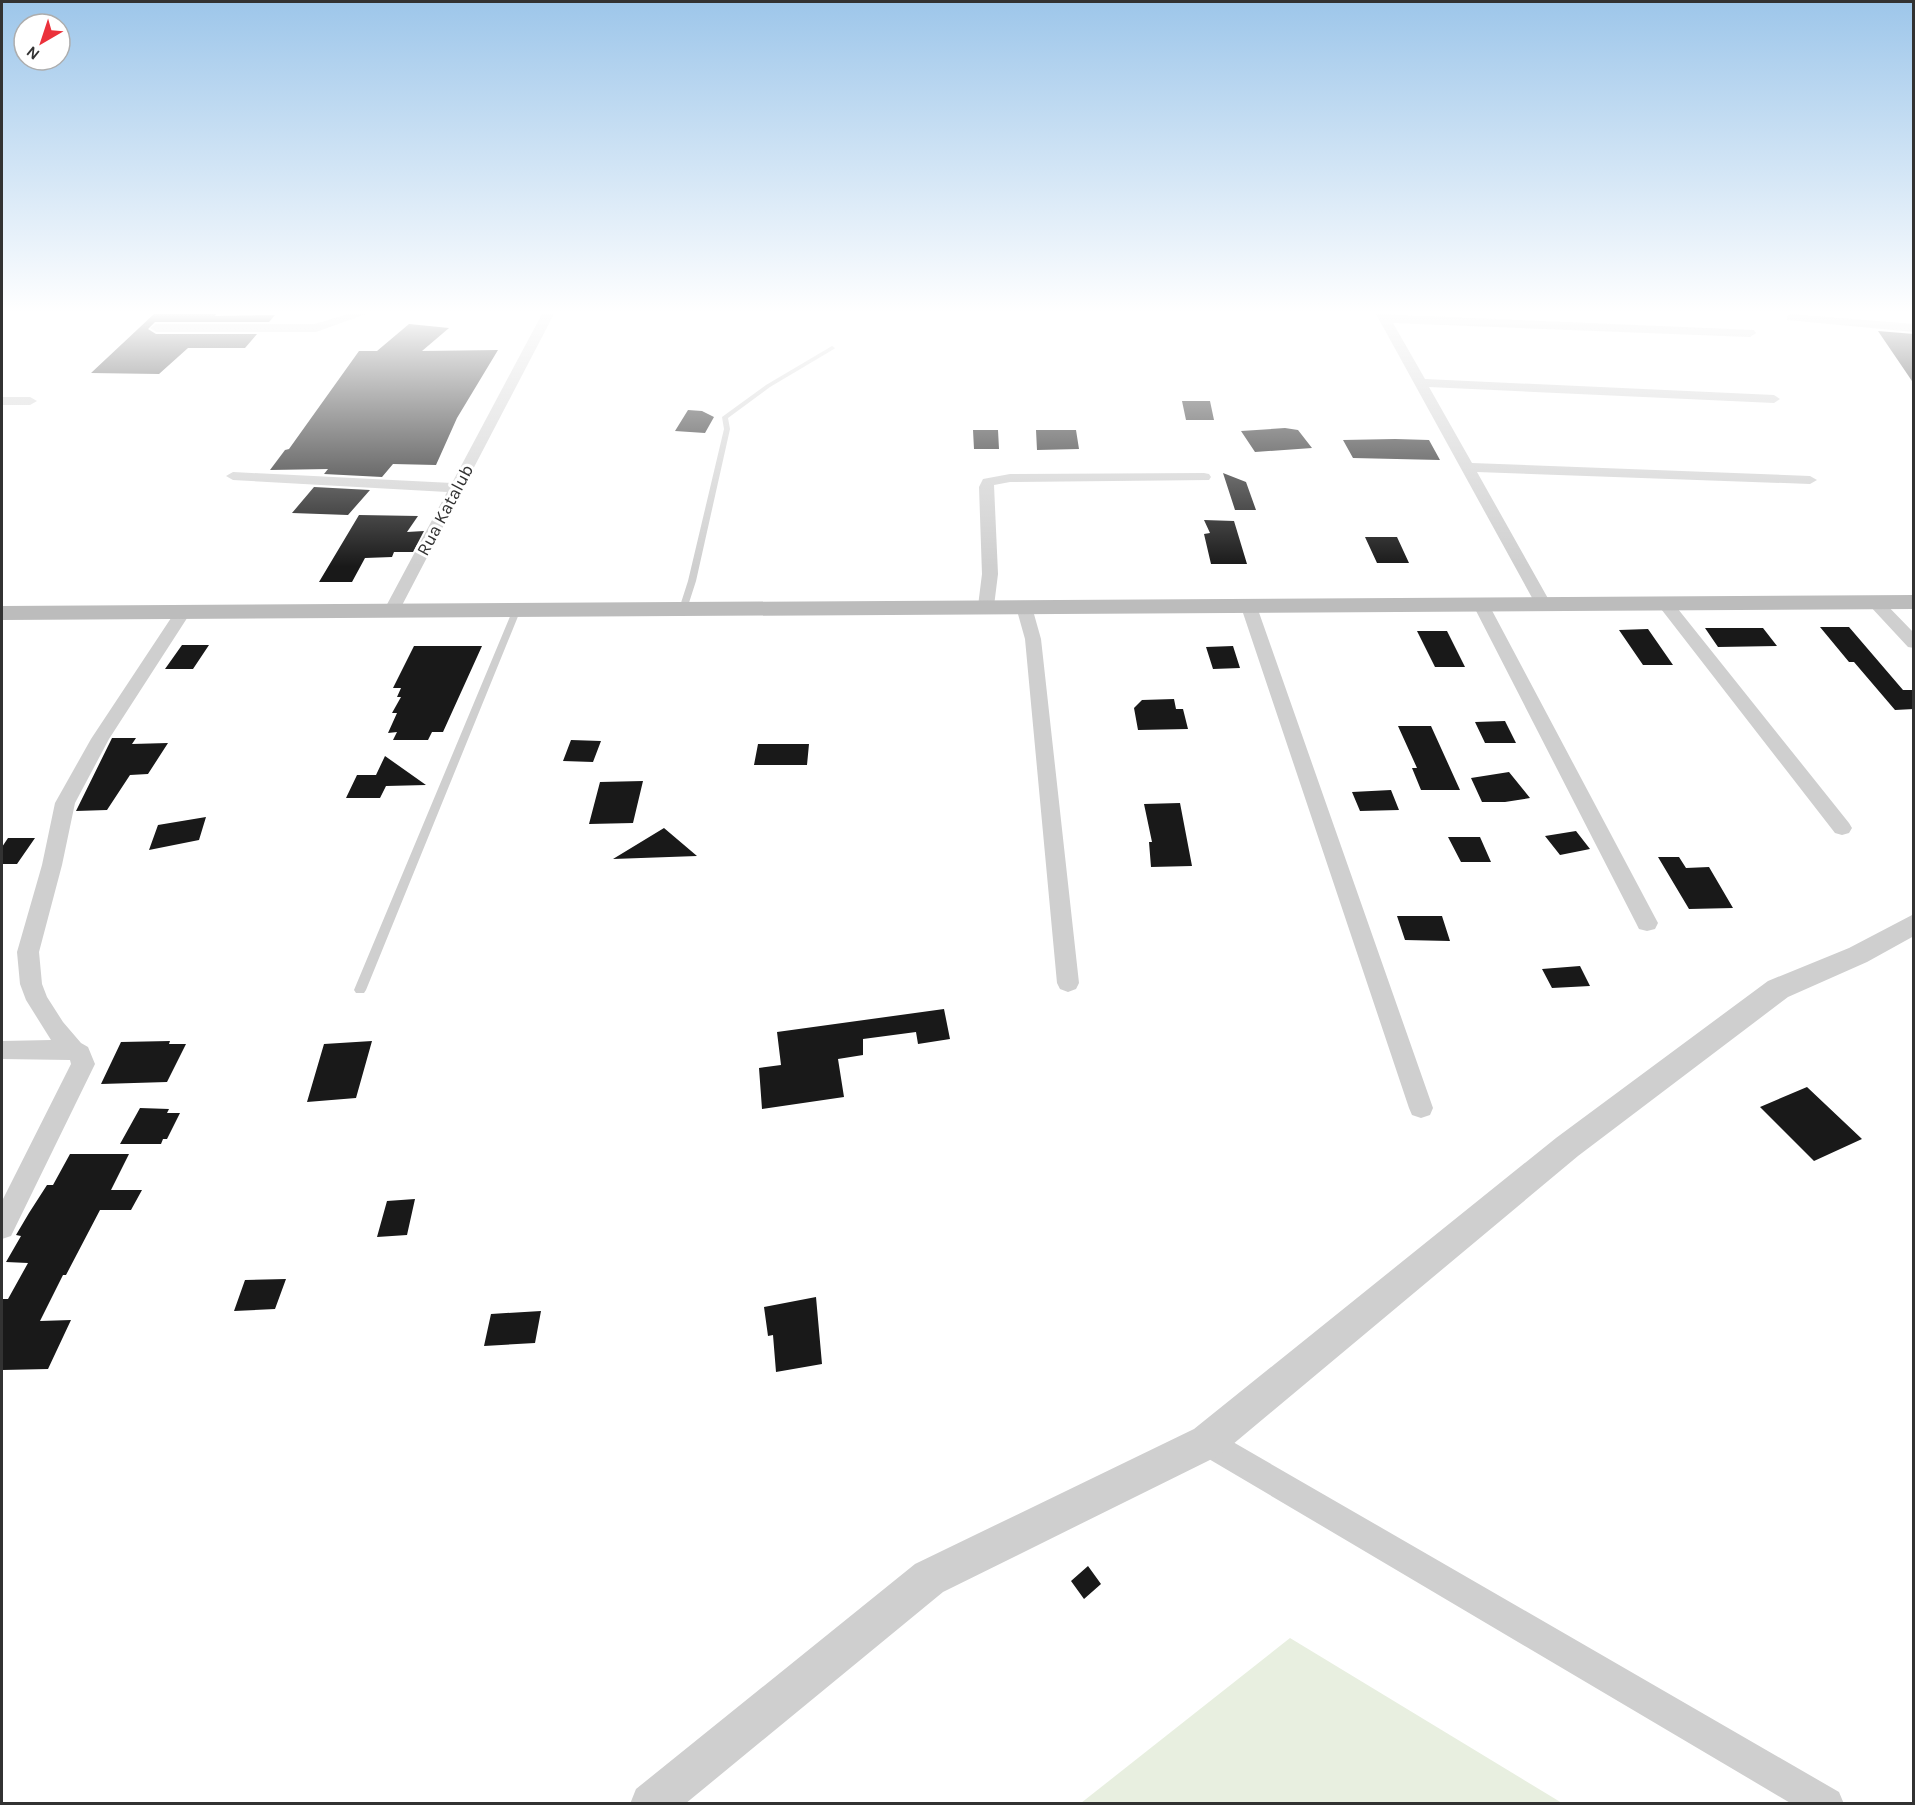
<svg xmlns="http://www.w3.org/2000/svg" width="1915" height="1805" font-family="Karla,sans-serif">
<rect width="100%" height="100%" fill="#fff"/>
<path fill="#e8efe0" d="M1290,1638l272,165h-481z"/>
<path fill="#191919" d="M154,314h62l-1,2 60,-1 -6,7h-114l-7,7 8,5h101l-12,14h-57l-29,26 -68,-1z
M409,324l40,4 -27,23 76,-1 -41,68 -21,47 -43,-1 -11,13 -58,-3 4,-5 -58,1 15,-20 4,-1 70,-98h18z
M1878,331l36,3v50z
M1182,401h28l4,19h-28z
M688,410l14,1 12,6 -9,16 -30,-2z
M1285,428l13,2 14,18 -57,4 -14,-21z
M973,430h25l1,19h-25z
M1036,430h40l3,19 -42,1z
M1395,439l34,1 11,20 -87,-2 -10,-18z
M1223,473l23,9 10,28h-21z
M314,487l56,3 -22,25 -56,-2z
M359,515l59,1 -11,16 17,-1 -11,21h-19l-2,5 -27,1 -13,24h-33z
M1204,520l30,1 13,43h-36l-7,-30 6,-1z
M1365,537h32l12,26h-32z
M1820,627h29l54,63h11v19l-19,1 -41,-48h-5z
M1705,628h58l14,18 -59,1z
M1648,629l25,36h-30l-24,-35z
M1417,631h30l18,36h-30z
M182,645h27l-16,24h-28z
M414,646h68l-39,86h-11l-4,8h-35l4,-8 -9,1 9,-20h-5l9,-16h-4l4,-9h-8z
M1233,646l7,22 -27,1 -7,-22z
M1174,699l2,10h7l5,20 -50,1 -4,-22 8,-8z
M1505,721l11,22h-31l-10,-21z
M1398,726h33l29,64h-39l-9,-22h5z
M112,738h24l-4,6 36,-1 -20,31 -18,1 -23,35 -31,1z
M571,740l30,1 -8,21 -30,-1z
M758,744h51l-2,21h-53z
M385,756l41,29 -40,1 -6,12h-34l11,-23h19z
M1509,772l21,26 -25,4h-23l-11,-24z
M643,781l-10,42 -44,1 11,-42z
M1391,790l8,20 -39,1 -8,-19z
M1180,803l12,63 -41,1 -2,-25h3l-8,-38z
M206,817l-7,23 -50,10 9,-25z
M664,828l33,28 -84,3z
M1576,831l14,18 -30,6 -15,-19z
M1448,837h32l11,25h-30z
M8,838h27l-18,26h-15v-17z
M1658,857h21l7,11 23,-1 24,41 -44,1z
M1397,916h45l8,25 -45,-1z
M1580,966l10,20 -38,2 -10,-19z
M944,1009l6,30 -32,5 -2,-12 -53,7v16l-25,4 6,38 -82,12 -3,-41 22,-3 -4,-33z
M170,1041l-1,3h17l-19,38 -66,2 20,-42z
M372,1041l-16,57 -49,4 17,-58z
M1807,1087l55,52 -48,22 -54,-54z
M140,1108l29,1 -2,4h13l-13,26h-4l-2,5h-41z
M70,1154h59l-18,36h31l-11,20h-31l-34,65h-3l-23,46 31,-1 -23,49 -46,1v-71h6l20,-36 -22,-1 15,-26 -5,-1 13,-22 18,-28h6z
M415,1199l-8,36 -30,2 10,-36z
M286,1279l-11,30 -41,2 11,-31z
M816,1297l6,67 -46,8 -3,-37 -5,1 -4,-29z
M541,1311l-6,32 -51,3 7,-32z
M1088,1566l13,18 -17,15 -13,-18z"/>
<g fill="none" stroke-linecap="round" stroke-linejoin="round">
<path fill="#cfcfcf" fill-rule="evenodd" d="M832,346l3,2 -1,1 -64,38 -42,31 2,11 -34,152 -9,28 -4,2h-3l-1,-2 9,-28 36,-152 -2,-12 44,-32z
M514,607h3l4,2 -155,381 -2,3h-8l-2,-3z"/>
<path fill="#cfcfcf" fill-rule="evenodd" d="M348,314h18l-50,18h-160l-6,-4 6,-4h159z
M542,314h12l-156,299h-12l-2,-3 63,-118 -214,-12 -7,-4 7,-4 219,11z
M1376,314l378,16 2,3 -6,4 -357,-14 32,56 349,16 6,4 -6,4 -345,-16 43,76 338,13 7,4 -7,4 -333,-12 73,130 -8,5 -6,-2z
M1791,314l123,10v8l-127,-12v-4z
M2,397h28l7,4 -7,4h-28z
M1204,473l5,1 2,3 -2,3 -199,2 -16,3 4,89 -4,32 -8,5 -8,-5 4,-32 -3,-87 4,-8 27,-5z
M1664,597l6,2 179,224 3,5 -3,5 -7,2 -7,-2 -177,-228 -2,-3z
M1875,597l6,2 33,34v15l-6,-1 -39,-42 -2,-3z
M1480,598l8,5 170,320 -3,6 -8,2 -8,-2 -3,-6 -164,-320z
M1248,599l8,5 177,504 -3,7 -9,3 -9,-3 -3,-7 -169,-504z
M1024,602l8,5 9,32 38,344 -3,6 -8,3 -8,-3 -3,-6 -32,-344 -9,-32z
M183,607l8,5 -82,127 -34,64 -13,62 -23,87 3,32 5,13 16,25 18,21 7,4 7,17 -84,172 -9,3v-38l69,-137 -1,-4 -68,-1v-18l49,-1 -25,-40 -6,-16 -3,-32 25,-87 13,-62 36,-64 86,-130z
M1207,1427l632,365 5,12h-52l-595,-352 -5,-10 5,-10z"/>
<path fill="#cfcfcf" fill-rule="evenodd" d="M1914,914v22l-47,26 -79,35 -210,159 -358,299 -277,137 -258,212h-55l6,-15 279,-225 279,-135 362,-291 212,-157 81,-33z"/>
<path fill="#bcbcbc" fill-rule="evenodd" d="M1914,595v14l-1912,11v-14z"/>
</g>
<linearGradient id="sky" x2="0" y2="1"><stop stop-color="#9dc6ea"/><stop offset="0.55" stop-color="#fff"/><stop offset="1" stop-color="#fff" stop-opacity="0"/></linearGradient>
<rect width="1915" height="567" fill="url(#sky)"/>
<g text-anchor="middle" stroke-width="6" stroke-linejoin="round" paint-order="stroke">
<g font-size="18" fill="#323232" stroke="#fff">
<text transform="translate(445 510) rotate(-62)" y="6">Rua Katalub</text>
</g>
</g>
<rect width="1915" height="1805" fill="none" stroke="#323232" stroke-width="6"/>
<g transform="translate(42 42) rotate(219)"><circle r="28" fill="#ffffff" stroke="#adadad" stroke-width="1.5"/>
<path d="M0-4.5L10 22L0 15L-10 22Z" fill="#eb313b"/>
<text y="-9" font-size="16" font-weight="bold" text-anchor="middle" fill="#323232">N</text>
</g>
</svg>
